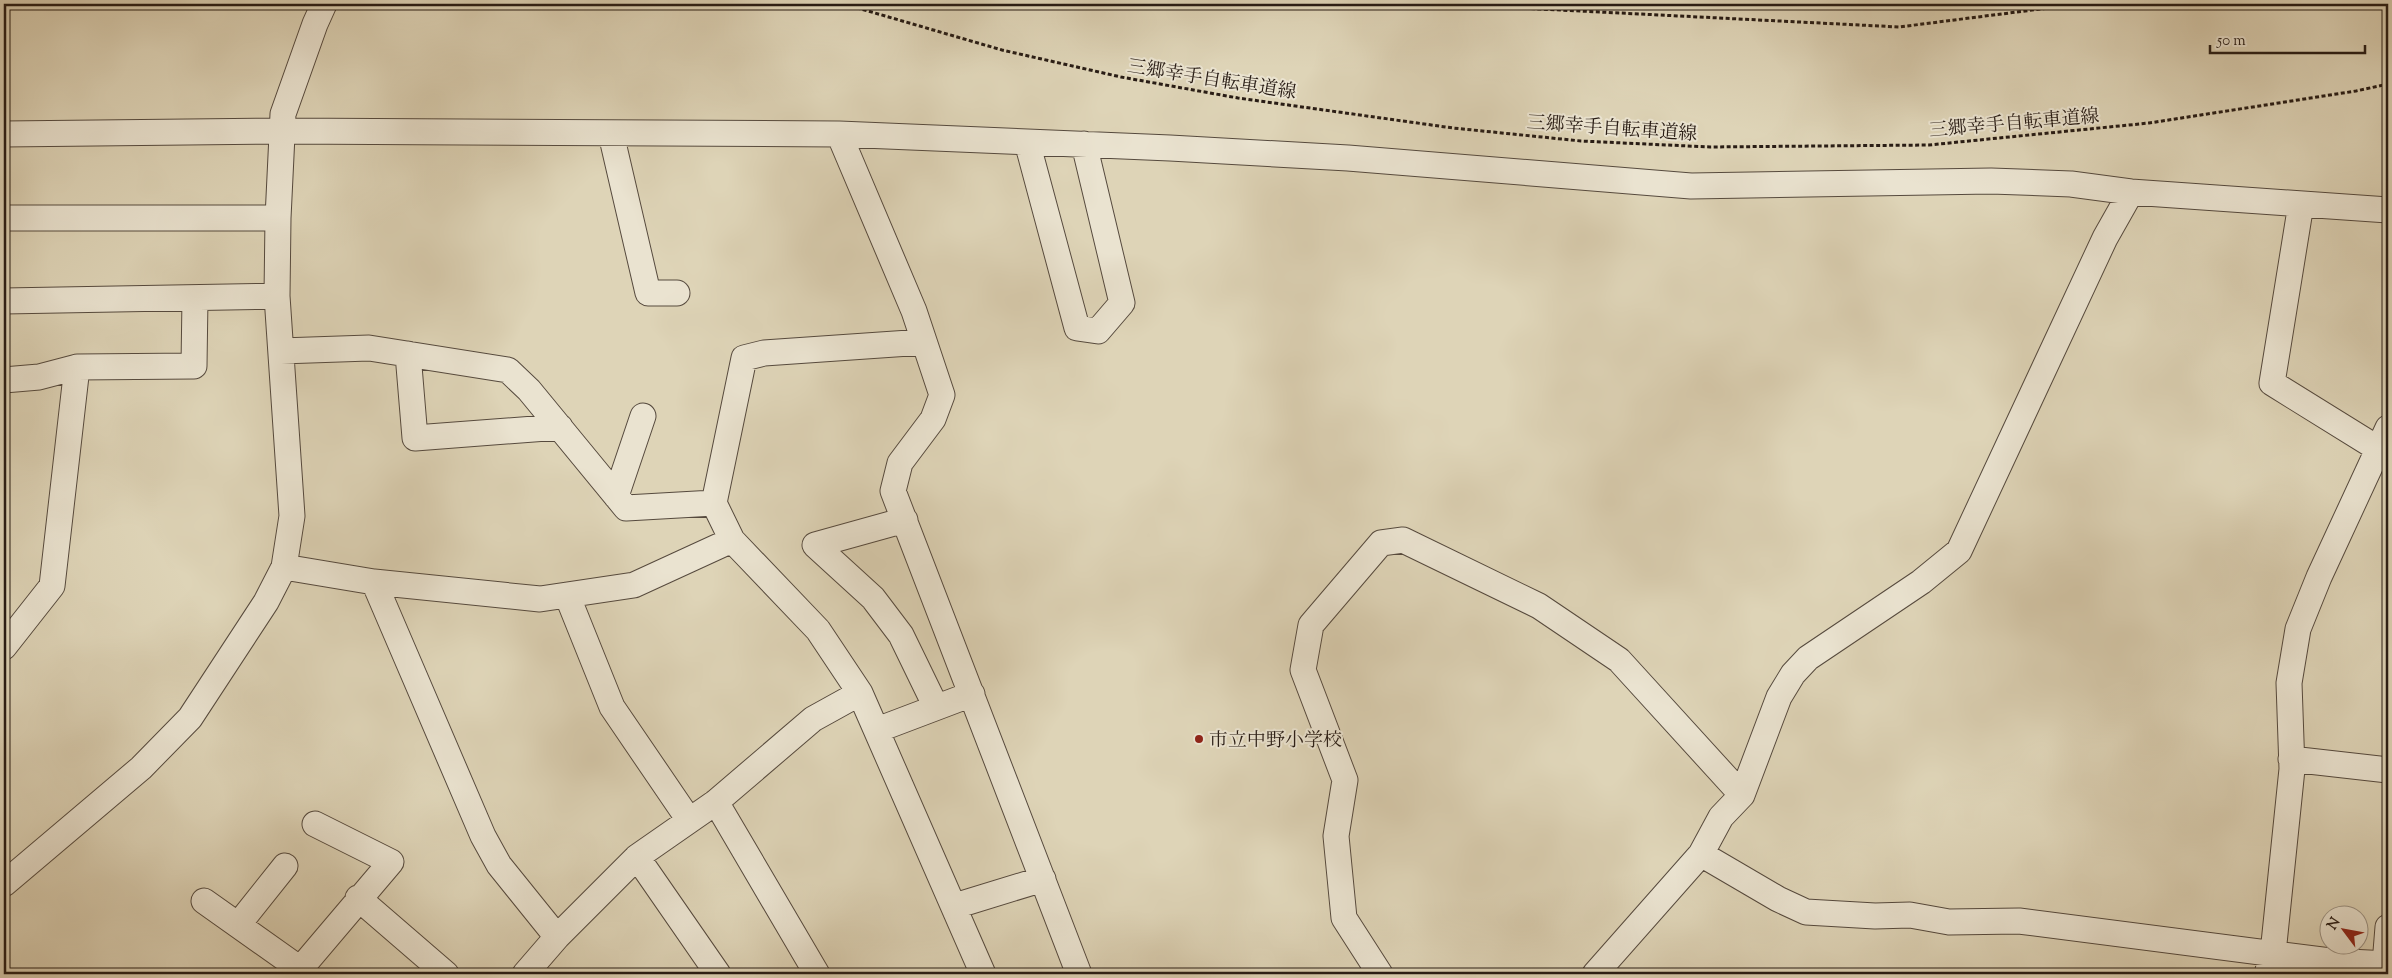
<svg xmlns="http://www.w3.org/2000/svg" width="2392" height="978" font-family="'Sorts Mill Goudy','Noto Serif JP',serif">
<rect width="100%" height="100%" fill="#ded4b7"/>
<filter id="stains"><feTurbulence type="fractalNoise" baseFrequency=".004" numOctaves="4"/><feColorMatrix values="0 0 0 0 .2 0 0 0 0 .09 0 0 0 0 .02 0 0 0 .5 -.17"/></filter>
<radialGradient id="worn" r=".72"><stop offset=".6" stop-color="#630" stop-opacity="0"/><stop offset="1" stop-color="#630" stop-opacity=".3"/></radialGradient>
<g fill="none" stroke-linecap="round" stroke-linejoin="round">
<defs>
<path id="minor" d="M4,134l279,-3 556,3 331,14 178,10 343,28 300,-5 80,3 60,8 257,18
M611,134l37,159h29
M839,134l75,177 28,84 -9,24 -33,44 -7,28 186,483
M1027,142l50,186 21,3 24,-28 -38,-159
M2301,204l-29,179 116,72
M4,218h274
M4,301l273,-5
M281,351l88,-3 139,22 21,20 97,118 88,-5
M408,354l7,84 145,-11
M4,380l35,-3 38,-10
M616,496l27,-80
M905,520l-90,25 58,53 28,37 35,72
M732,540l-18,-37 30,-145 20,-5 160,-11
M284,567l90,15 109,254 16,29 58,72
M374,582l166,17 94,-14 98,-45 86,90 42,63 123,281
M567,595l45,112 77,113
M4,647l48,-61 25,-219 117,-1 1,-68
M877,730l95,-36
M2291,759l97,11
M716,802l101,172
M1701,854l77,45 28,13 69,4 35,-1 39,7 70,-1 311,40 58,3
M637,857l81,117
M4,884l137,-116 49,-50 76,-116 18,-35 8,-51 -15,-220 1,-78 5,-104 32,-90 9,-20
M358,898l88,76
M204,901l96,68
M955,906l88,-27
M238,925l47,-59
M2385,964l3,-37
M296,974l95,-112 -76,-38
M525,974l32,-37 80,-80 79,-55 97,-83 47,-26
M1380,974l-36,-56 -8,-82 9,-56 -42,-110 8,-45 70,-82 22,-3 136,66 80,54 123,135
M1595,974l106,-120 20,-37 21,-22 37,-98 14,-23 15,-16 113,-76 38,-31 146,-313 26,-46
M2267,974l6,-21 19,-184 -3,-86 9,-54 21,-52 69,-149"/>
</defs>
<use href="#minor" stroke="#564a3e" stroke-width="27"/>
<path stroke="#281c15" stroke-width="3" stroke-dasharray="4 2.5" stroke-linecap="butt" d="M844,4l158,46 119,27 117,21 215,30 128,13 129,6 219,-2 220,-22 207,-32 32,-7
M1440,4l459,23 181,-23"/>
<use href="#minor" stroke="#eae3d0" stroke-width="25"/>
</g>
<circle fill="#8f2418" stroke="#eae3d0" stroke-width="2" cx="1199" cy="739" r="5"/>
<g text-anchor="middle" stroke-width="4" stroke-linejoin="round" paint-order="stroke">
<g font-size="19" fill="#281c15" stroke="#eae3d0">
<text transform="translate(1212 78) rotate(9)" y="7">三郷幸手自転車道線</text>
<text transform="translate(2014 122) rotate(-5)" y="7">三郷幸手自転車道線</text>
<text transform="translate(1612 127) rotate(4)" y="7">三郷幸手自転車道線</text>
</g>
<g font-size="19" fill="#281c15" stroke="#eae3d0" text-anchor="start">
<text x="1209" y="746">市立中野小学校</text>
</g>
</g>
<rect width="2392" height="978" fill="none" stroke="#ded4b7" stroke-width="20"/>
<rect x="5" y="5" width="2382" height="968" fill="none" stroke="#281c15" stroke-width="2.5"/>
<rect x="10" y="10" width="2372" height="958" fill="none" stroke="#281c15"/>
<g transform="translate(2344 930) rotate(302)"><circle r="24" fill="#eae3d0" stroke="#9c9385"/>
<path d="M0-4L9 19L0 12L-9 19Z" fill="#8f2418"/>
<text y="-8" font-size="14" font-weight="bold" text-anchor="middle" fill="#281c15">N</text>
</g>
<path d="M2210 45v8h155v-8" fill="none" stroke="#281c15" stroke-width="2.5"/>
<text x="2217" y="45" font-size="15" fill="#281c15" stroke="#eae3d0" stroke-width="4" paint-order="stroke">50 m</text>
<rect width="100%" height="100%" filter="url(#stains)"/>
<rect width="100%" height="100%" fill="url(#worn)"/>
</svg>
